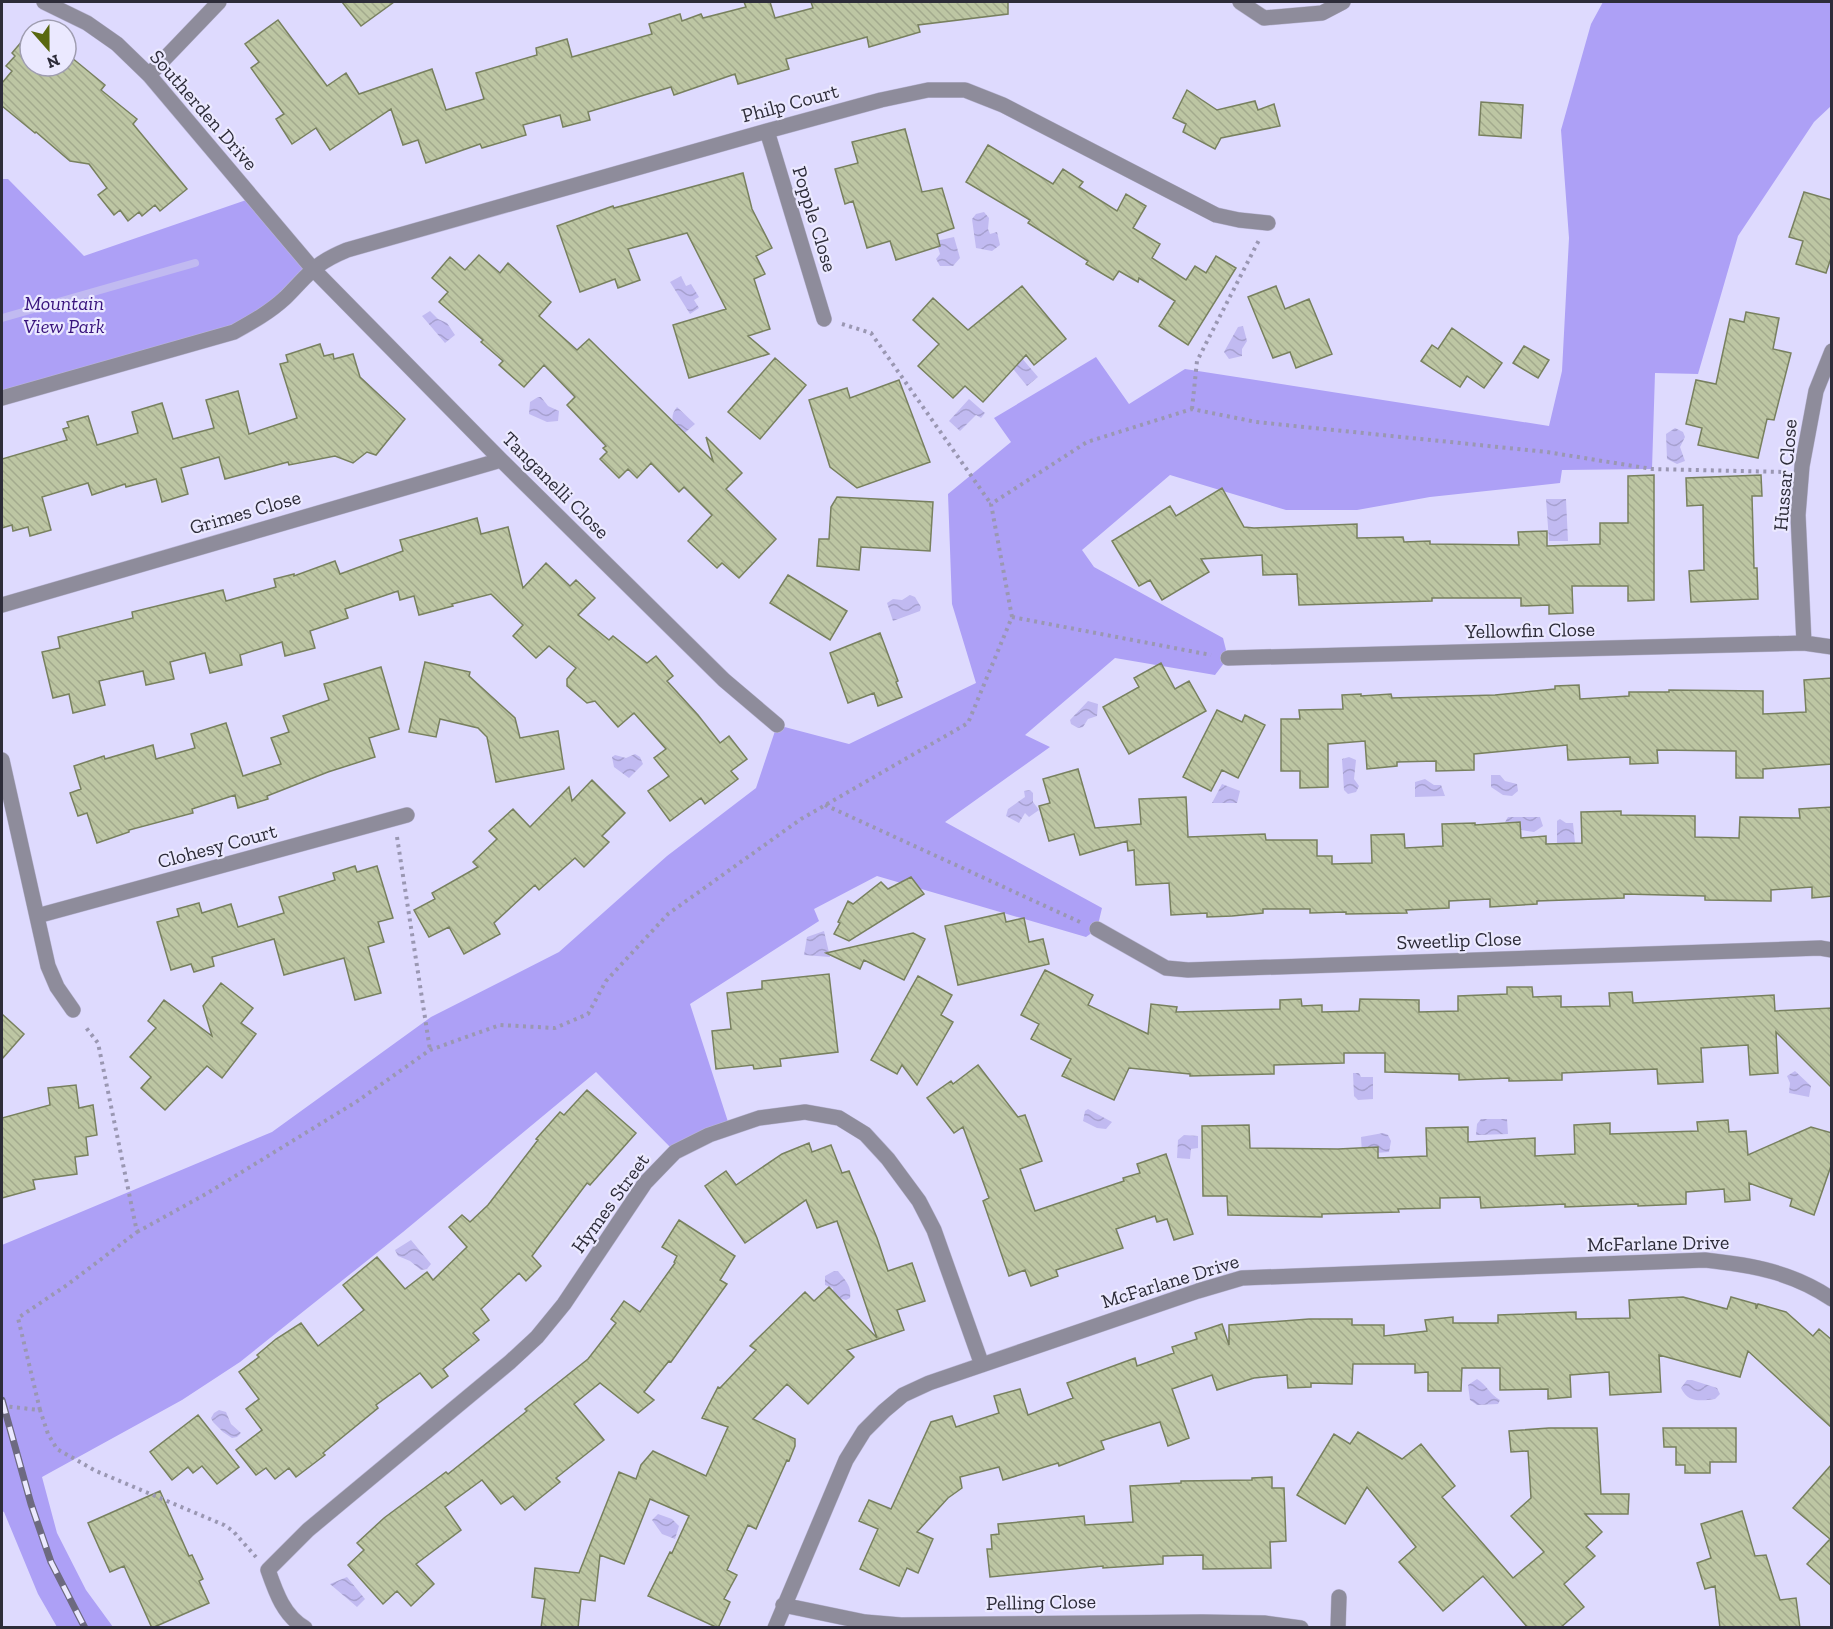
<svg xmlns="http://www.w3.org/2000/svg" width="1833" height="1629" font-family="'Zilla Slab',serif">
<defs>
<pattern id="water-waves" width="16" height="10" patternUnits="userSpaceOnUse" patternTransform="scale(1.5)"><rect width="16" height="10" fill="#c1baf1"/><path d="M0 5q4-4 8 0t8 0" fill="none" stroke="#a6a0cf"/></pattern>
<pattern id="building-back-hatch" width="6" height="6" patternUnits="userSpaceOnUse" patternTransform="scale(1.5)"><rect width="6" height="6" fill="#bdc6a3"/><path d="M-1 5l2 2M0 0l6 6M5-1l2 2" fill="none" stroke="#a3aa8d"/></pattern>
</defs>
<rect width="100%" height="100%" fill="#dedafe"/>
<path fill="#ada0f6" d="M1603,2h228v104l-17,16 -76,114 -40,138 -43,-1 -3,96 -90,1 -2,13 -130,14 -73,13h-71l-116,-35 -88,75 12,17 129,71 5,20 -13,17 -100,-17 -90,77 25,12 -105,75 157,86 -5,21 -11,8 -209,-61 -63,33 5,12 -129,83 40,124 -55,24 -79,-80 -193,160 -163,130 -58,38 -140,77 15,56 29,57 27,37h-56l-19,-33 -34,-82 -2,-1v-266l270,-113 159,-115 128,-65 108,-96 89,-68 21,-63 72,19 127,-61 -24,-79 -4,-110 63,-52 -17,-24 102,-61 33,47 56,-35 364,57 13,-55 7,-133 -8,-108 30,-106z
M2,179h6l76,77 168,-58 60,70 -75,62 -235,65z"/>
<path fill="url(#water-waves)" d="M984,212l5,6 -1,11 2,5 7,-2 3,13 -8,6 -16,-3 -4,-29 4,-5z
M954,237l6,21 -7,8h-13l-4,-7 4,-5 -4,-13z
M681,276l5,10 5,-2 8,13 -5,3 5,8 -9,6 -20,-32z
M430,311l8,8 9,4 8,12 -10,8 -23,-27z
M1243,326l4,15 -5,8v7l-13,3 -5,-7 14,-25z
M1020,356l18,21 -11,9 -17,-21z
M538,397h3l7,9 11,5 -1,10 -11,1 -18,-8 1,-12z
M969,399l16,14 -4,5 -5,-3 -16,16 -11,-10z
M677,407l18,17 -14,12c-7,-11 -13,-18 -4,-29z
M1675,428l8,4 2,5 -5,10 5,14 -8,3 -10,-5 -1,-25z
M1546,499h20l2,42h-19z
M910,595l5,2 6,10 -1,4 -27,10 -6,-18 6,-4 9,1z
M1088,701l10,3 -1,12 -9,3 -5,8 -5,1 -7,-4 -1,-4z
M635,754l5,3 3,7 -14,14 -15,-11 -2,-10 3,-2 11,3z
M1349,757l7,3 -2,19 5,7 -3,6 -8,2 -4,-4 -2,-31z
M1491,775h9l5,6 12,3 1,7 -6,5 -9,-1 -12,-8z
M1425,779l9,6h7l4,11 -30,1v-15z
M1222,784l18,7 -3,12h-25z
M1030,790l3,3v9l6,8 -10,7 -4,-4 -6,10 -13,-7 2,-7 17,-12 -1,-6z
M1508,817h32l3,9 -9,6 -25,-4 -4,-6z
M1560,819l6,4h7l2,20 -6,4 -12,-1v-25z
M824,931l6,26 -26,-2 3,-18z
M1795,1071l16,15 -2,11 -20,-4 1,-10 -3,-7z
M1353,1073h6l2,4h12v22l-15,1 -4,-4z
M1088,1109l24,13 -6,7 -9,-1 -14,-7 2,-10z
M1481,1119h26l1,15 -32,1 1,-11z
M1383,1133l5,2 3,6 -2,11 -27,2 -1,-17z
M1184,1135l14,1v12l-7,1 -1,10 -13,-1 1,-18z
M411,1240l20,24 -4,5 -6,1 -11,-9 -12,-5 -3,-6z
M834,1271h4c7,9 14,15 12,27l-4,2 -12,-3 -1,-9 -8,-3v-9z
M1477,1379c9,5 13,16 23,21l-2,4 -21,1 -7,-5 -2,-15z
M1687,1380h5l25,8 3,6 -5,5c-15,2 -27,4 -34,-11z
M219,1410l7,2 5,12 10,9 -4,4 -5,1 -9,-6 -10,-10 -2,-4 3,-5z
M658,1514l14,5 7,7 -4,13 -13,-5 -10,-14z
M347,1577l18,22 -8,8 -27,-23z"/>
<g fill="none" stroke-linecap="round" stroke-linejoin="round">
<path stroke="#c1baf1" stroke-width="8" d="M2,318l193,-55"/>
</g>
<path fill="url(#building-back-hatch)" stroke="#78805f" stroke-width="1.5" d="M342,2h52l-33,24z
M744,2h26l5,16 38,-10 -2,-6h197v12l-90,11 2,7 -51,15 -2,-10 -81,22 3,10 -51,15 -3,-10 -61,21 -3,-8 -83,25 2,8 -27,7 -3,-12 -37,10 3,10 -44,13 -2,-4 -54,19 -8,-23 -15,5 -12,-36 -61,41 -14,-22 -24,16 -16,-25 8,-5 -33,-46 8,-6 -14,-18 33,-24 49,66 19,-13 13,21 73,-25 14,41 38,-11 -8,-26 61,-18 -1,-7 31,-9 5,18 80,-23 -3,-10 31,-10 2,7 19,-7 2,4 43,-11z
M28,34l2,2v30h36v-13l39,32 -4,5 36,29 -4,5 54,65 -27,22 -5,-6 -13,11 -3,-4 -11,9 -8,-11 -6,5 -16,-20 9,-7 -18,-24 -19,-3 -34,-29 -1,1 -33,-27v-23l10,-12 -6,-5 9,-10 -3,-3z
M1187,90l30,20 38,-9 3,9 16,-6 6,22 -59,12 -6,11 -32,-17 3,-8 -13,-6z
M1481,102l42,3 -2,33 -42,-3z
M905,129l17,63 20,-4 12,40 -17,6 3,12 -44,14 -6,-19 -23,7 -14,-47 -8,3 -10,-35 23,-6 -6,-21z
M988,145l65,39 10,-15 20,13 -4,5 38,24 9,-17 20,12 -13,22 27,16 -8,14 34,22 9,-14 11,7 10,-17 20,12 -48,77 -29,-19 16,-25 -36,-23 -1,4 -19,-11 -6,9 -27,-16 2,-3 -60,-38 2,-3 -64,-38z
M743,173l9,36 20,39 -16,8 9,18 -11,5 16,50 -22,7 21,18 -80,24 -16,-53 53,-16 -39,-76 -59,16 12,31 -22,8 -3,-9 -35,13 -23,-66 56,-20 1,2z
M1804,192l28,8v55l-6,18 -30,-9 7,-23 -14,-4z
M479,255l21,18 8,-10 43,39 -12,14 38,34 12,-11 124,122 -7,-24 36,36 -16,16 50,50 -37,39 -17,-15 -5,5 -29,-27 24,-26 -28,-28 -5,5 -28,-29 -14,15 -9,-9 -9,9 -19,-19 7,-7 -4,-4 3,-2 -39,-41 8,-8 -31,-32 -20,22 -25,-22 4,-4 -22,-19 2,-2 -44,-38 9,-10 -16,-14 18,-21 15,13z
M1022,286l44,53 -32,26 -8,-10 -43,47 -18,-16 -12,12 -35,-32 21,-22 -26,-24 20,-22 35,32z
M1276,286l9,23 24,-10 23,55 -36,14 -6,-16 -17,6 -25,-61z
M1746,312l33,6 -6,31 18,4 -17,67 -7,-1 -9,39 -60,-13 4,-17 -16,-4 10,-44 20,4 14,-65 14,3z
M1452,328l50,35 -18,25 -17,-12 -7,11 -39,-26 11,-16 6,4z
M320,344l4,12 9,-2 1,5 19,-5 7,23 45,42 -29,36 -9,-3 -14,11 -18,-7 -46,9 -1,-3 -63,17 -6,-22 -38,11 7,26 -26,8 -6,-23 -30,8 -1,-3 -33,11 -4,-12 -46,14 9,33 -21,6 -2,-9 -15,4 -1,-6 -10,3v-69l65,-19 -4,-11 6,-2 -2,-5 21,-6 9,29 41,-12 -6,-21 30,-9 11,36 41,-11 -8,-28 32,-9 11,43 48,-16 -17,-54 8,-2 -2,-7z
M1524,346l25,14 -11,18 -25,-15z
M775,358l31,27 -46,54 -32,-27z
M899,380l31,82 -73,26 -27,-21 -21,-67 38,-12 3,10z
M1654,475v125l-26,1v-15h-56l1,27 -24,1v-9l-28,1v-8h-89v3l-133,4 -2,-31 -34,1 -1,-20 -61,4 8,13 -47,28 -12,-20 -11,6 -27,-45 58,-35 6,10 46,-28 22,39 10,1 103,-4v14l46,-1 1,5 26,-1v3l89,1 -1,-13 29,-1v15l53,-2v-21h28v-47z
M1761,475l1,21h-10l2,72h3l1,31 -67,3 -2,-31 15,-1 -1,-65 -16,1 -1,-28z
M837,497l96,5 -3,49 -69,-4 -2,23 -42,-4 2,-27h10l2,-32z
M477,518l4,16 27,-7 15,61 23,-25 24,23 6,-6 19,18 -17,17 31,25 4,-4 34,27 9,-7 17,20 -6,5 31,34 22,28 9,-7 18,23 -16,12 7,8 -33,25 -4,-6 -31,23 -22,-30 21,-15 -15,-18 12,-9 -32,-36 -16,14 -23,-26 -8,2 -20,-17v-7l9,-11 -27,-22 -13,12 -23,-22 10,-11 -32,-31 -39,10 1,2 -34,9 -5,-19 -14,4 -2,-9 -53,18 3,9 -38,13 5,17 -30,8 -3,-14 -42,13 2,10 -32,8 -5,-20 -35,9 4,17 -28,6 -3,-14 -44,10 6,24 -32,8 -4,-19 -16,4 -11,-46 18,-4 -2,-11 75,-19 -1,-6 91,-22 3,11 50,-14 -2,-8 20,-5v2l41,-15 5,13 63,-23 -3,-11z
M788,575l59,36 -17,29 -60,-37z
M880,633l18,48 -2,1 6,15 -24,9 -4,-13 -26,10 -18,-50z
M425,662l45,10 -1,4 46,42 5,20 38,-7 6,38 -68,13 -9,-45 -9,-9 -38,-9 -4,18 -27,-5z
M1161,663l14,26 14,-8 17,30 -77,43 -26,-47 36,-20 -5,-9z
M381,667l18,62 -30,9 6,19 -47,15 -61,24 1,3 -30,9 -3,-13 -43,14 1,4 -64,17v2l-32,11 -10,-30 -9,3 -8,-23 11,-4 -7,-23 30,-10 1,3 48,-14 3,14 39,-11 -4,-14 35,-11 17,53 38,-12 -10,-26 18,-6 -6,-16 46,-16 -5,-16z
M1832,678v86l-69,5v9h-27v-27l-79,-1 1,13 -28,1v-7l-62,3 -1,-15 -93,9v16l-38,1v-10l-39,1v4l-30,3 -2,-28 -37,3v43l-28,1v-17h-19v-52h19l-1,-9 44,-1 -1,-14 19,-1v2l30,-2 1,4 103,-3 60,-6v-3l24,-1 1,14 49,-3v-4h40v-2l94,1v23l43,-2 -2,-32z
M1217,710l25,12 3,-7 20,10 -27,53 -16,-8 -11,21 -28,-14z
M1078,769l17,59 46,-4 -2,-25 47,-2 2,40 77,-3 1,6h51v16h15v8l40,-1 -1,-28 33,-1 1,14 38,-2 -1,-22 33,-1v2l45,-3 1,16 25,-2v8l36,-1 -1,-31 40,-1v4l74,1v21l44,1 1,-21 60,1 -1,-9 33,-2v89l-20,2v-11l-41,3v11l-66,-1v-4l-81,-2v4l-87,3v3l-47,3v-8l-41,2v7l-43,2 1,3 -61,1v-2l-36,1v-4h-47v4l-31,3 -25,1v-4l-36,2 -2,-32 -33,2 -2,-35 -6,1 -1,-10 -47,14 -6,-21 -25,7 -10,-35 11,-3 -7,-24z
M592,780l33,33 -23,23 7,6 -25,25 -9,-9 -36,32 -4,-5 -41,38 6,11 -36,20 -15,-27 -20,10 -15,-27 21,-11 -3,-6 46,-26 -5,-5 24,-23 -8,-8 24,-22 17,18 39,-40 3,14z
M355,866l2,6 20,-6 16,52 -15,4 6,20 -16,5 13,46 -26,7 -11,-42 -60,17 -10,-36 -62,18 2,9 -20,6 -3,-8 -20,6 -14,-48 22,-6 -2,-7 22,-6 3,10 29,-9 7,23 46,-14 -5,-16 56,-17 -2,-7z
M911,877l13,17 -75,47 -15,-7 6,-11 -2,-1 10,-21 5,3 28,-22 7,7z
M1004,913l2,9 18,-4 5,24 14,-3 6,25 -91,21 -13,-59z
M913,933l12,6 -21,41 -40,-20 -4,9 -34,-16z
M1045,970l48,25 -5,10 60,29 3,-30 26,3 -1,5 104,-3v-9l21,-1 1,7 20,-1v7l37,-1 1,-12 59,1v12l39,-1v-15l49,-2v-7h25l1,10 28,-1v11l49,-1 -1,-13 23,-1 1,11 141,-8 1,16 57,-3v80l-56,-56 2,41 -28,2 -2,-30 -47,3 2,34 -45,2 -1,-15 -95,4v7l-53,1v-3l-50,2v-6l-74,-2v-19h-41v10l-70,2v9l-84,2v-2l-61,-6 -15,32 -52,-24 9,-17 -40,-20 8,-15 -18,-9z
M829,974l9,78 -58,7 1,7 -27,3 -1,-4 -37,4 -4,-38 19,-2 -4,-36 35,-4v-8z
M918,976l34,19 -11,20 12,7 -36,63 -15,-20 -5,9 -26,-14z
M221,983l32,25 -12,15 15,11 -34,44 -15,-12 -42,44 -24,-22 10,-11 -21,-20 26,-29 -8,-7 16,-21 48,36 -9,-30z
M2,1014l22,20 -22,25z
M978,1065l40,52 7,-2 17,46 -22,8 15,42 89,-30 -1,-3 17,-5 -3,-9 29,-10 27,80 -19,6 -7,-21 -10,3 -2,-6 -39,13 7,19 -67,22 2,6 -27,10 -6,-16 -16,6 -26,-75 6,-3 -26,-71 -9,6 -27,-35 24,-17 2,3z
M76,1085l3,23 14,-3 4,30 -11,2 2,18 -13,2 2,17 -44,6 2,9 -33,9v-80l48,-13 -2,-17z
M587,1090l49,43 -46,52 -3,-2 -55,73 9,10 -15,15 -7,-8 -38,36 8,11 -16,13 6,7 -36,29 5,7 -16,12 -12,-15 -44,32 2,3 -55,45 2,2 -29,22 -7,-9 -14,11 -9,-11 -10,7 -20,-25 26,-20 -16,-21 13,-10 -20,-27 20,-15 -2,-2 19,-16 25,-16 17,23 46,-36 -21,-25 34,-28 28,32 22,-17 6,8 34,-33 -18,-20 13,-12 8,7 18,-17 50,-65 -2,-1 24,-27 4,3z
M1728,1120l1,12 17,-1 2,24 63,-28 21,6v30l-18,52 -24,-9 2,-7 -43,-16 1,17 -25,2 -1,-13 -38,3v12l-48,2v-2l-73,3v-3l-84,4 -1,-11 -40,1v10l-42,1 1,3 -77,2v3l-94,-2 -1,-19h-24l-1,-70 47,-1 1,23 88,1 40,-2v11l49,-2 -1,-28 42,-1v15l67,-4v18l40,-2 -1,-29 36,-2v11l88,-3 -1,-9z
M809,1143l3,9 19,-7 11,28 7,-2 28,67 11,33 24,-8 13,38 -28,9 7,20 -57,20 7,7 -46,47 -21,-20 -34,35 42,20v7l-6,15 -2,-1 -31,69 -8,-4 -21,45 10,5 -13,24 6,3 -12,26 -70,-32 22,-44 2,1 17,-37 -39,-17 -26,65 -24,-9 -5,46 -14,-2 -3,29h-37l4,-29 -13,-2 3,-29 44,5 40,-101 17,7 5,-14 12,-14 53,25 22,-49 -26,-9 16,-31 2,1 36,-38 -6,-4 55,-54 9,9 15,-14 48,51 -40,-117 -20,7 -11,-28 -61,43 -40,-57 21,-15 10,14 46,-31z
M679,1220l56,36 -15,24 7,4 -56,78 -2,-1 -25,31 10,8 -16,13 -38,-30 -26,21 30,36 -48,38 4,4 -35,28 -12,-14 -12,8 -19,-24 -37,27 16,23 -45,34 18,20 -23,22 -14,-15 -14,13 -35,-39 16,-15 -7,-7 27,-25 62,-46 2,2 79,-63 -2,-2 63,-50 28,-36 -5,-4 13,-18 16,11 35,-49 -1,-1 3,-6 -15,-9z
M1683,1297l44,12 4,-12 25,7v5l2,-5 28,8 27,24 6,-7 13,11v88l-84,-77 -8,26 -81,-22 2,37 -51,3 -1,-23 -39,3 1,22 -23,2v-10l-48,1v-22h-38l-1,23h-33v-19l-13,1v-9h-62l-1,20 -41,-1v4l-23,1 -1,-13 -33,3 -37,12 -5,-15 -40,14 17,49 -21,8 -8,-24 -59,19 3,8 -45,17 -1,-3 -55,17 -4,-13 -39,10 2,11 -14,10 -31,34 16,7 -15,34 -11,-5 -8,18 -39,-17 18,-40 -19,-8 10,-21 22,9 40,-87 21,-6 4,11 43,-14 -5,-17 26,-7 8,26 45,-17 -6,-15 68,-25 2,8 37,-13 -2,-6 25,-8 -2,-6 27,-9 7,21v-20l80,-6h43v6h32v11l43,-5 -2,-11 28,-3v6h45v-8l78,-3v7l54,-1 -1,-18z
M198,1415l41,52 -22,17 -15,-18 -9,7 -5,-6 -16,13 -22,-28z
M1549,1428h48l4,66h28l-1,20h-43l17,18 -16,15 9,9 -31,28 20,23 -24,21h-32l-45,-52 -40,35 -44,-49 17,-15 -49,-60 -22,37 -48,-29 37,-61 16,10 8,-12 44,27 19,-15 34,42 -13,11 71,81 31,-26 -33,-36 20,-18 -3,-47 -17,1 -2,-21z
M1663,1428h73v34h-26v11h-25v-8h-9v-18h-12z
M1832,1464v122l-25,-22 23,-25 -37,-31z
M1272,1477v11h12l2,53 -16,1 1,26 -68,1v-14l-40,1v8l-60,4v-2l-113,11 -3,-28h5l-1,-14 8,-1 -1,-10 86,-8 1,9 48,-3 -3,-36 51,-3v-2l71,-1v-2z
M160,1491l29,65 3,-1 11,24 -4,2 10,22 -57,25 -28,-62 -14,6 -22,-49z
M1742,1511l13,45 11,-1 14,45 16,-2 4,30h-80l-5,-42 -10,3 -8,-26 14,-5 -10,-34z"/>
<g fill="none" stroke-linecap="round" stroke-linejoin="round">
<defs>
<path id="minor" d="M44,2l43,21 30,21 32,31 163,193 189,192 223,220 53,45
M1240,2l24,16 58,-5 21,-11
M149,75l70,-73
M767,131l57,188
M2,398l232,-66c18,-10 36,-20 51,-34 24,-24 28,-34 62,-48l420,-119 114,-31 47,-10h37l38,15 213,110 23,5 29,3
M2,605l499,-145
M1804,643l-6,-128 4,-49 14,-75 16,-40
M1228,658l576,-15 28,4
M2,760l46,206 9,21 16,23
M37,916l370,-101
M1097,929l69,39 22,2 632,-22 12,2
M783,1605l82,17 36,3 301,-3 62,1 37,5
M305,1628c-21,-12 -29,-35 -37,-58l40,-40 202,-168 27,-25 27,-33 81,-121 30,-31 34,-17 50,-17 46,-6 34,6 26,16 23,25 31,42 15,29 48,135
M775,1628l71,-168 18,-29 20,-20 19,-16 26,-12 269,-92 44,-13 463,-18c47,5 87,12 127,39
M1338,1628l1,-31"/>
</defs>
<use href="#minor" stroke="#bbb7d7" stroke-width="16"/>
<path stroke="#9a97b2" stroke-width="4" stroke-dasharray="3 4.5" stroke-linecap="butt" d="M842,324l29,9 120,171
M1192,409l5,-48 62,-121
M1012,617l199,38
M825,805l255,117
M397,837l33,213
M137,1232l69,-38 150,-92 74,-52 70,-25 55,3 33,-14 18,-33 62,-67 133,-95 167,-96 44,-106 -21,-113 96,-62 105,-33 64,13 291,30 105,17 132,3
M2,1406l38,4 8,24 9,15 39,22 128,54 9,6 23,26
M40,1410l-22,-92 49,-33 70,-53 -39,-189 -14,-18"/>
<use href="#minor" stroke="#8e8c9b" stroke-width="15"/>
<defs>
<path id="rail" d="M2,1400l29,104 20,58 34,66"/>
</defs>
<use href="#rail" stroke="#6d6a80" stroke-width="7"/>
<use href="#rail" stroke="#ebe9ff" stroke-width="4.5" stroke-dasharray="14" stroke-linecap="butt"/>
</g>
<g text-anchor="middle" stroke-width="4.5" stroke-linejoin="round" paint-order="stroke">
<g font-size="20" fill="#2d2c39" stroke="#ebe9ff">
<text transform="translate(790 103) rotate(-15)" y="7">Philp Court</text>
<text transform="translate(204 110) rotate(49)" y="7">Southerden Drive</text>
<text transform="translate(815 219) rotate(73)" y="7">Popple Close</text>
<text transform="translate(1785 475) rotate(-85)" y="7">Hussar Close</text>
<text transform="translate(556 485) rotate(45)" y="7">Tanganelli Close</text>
<text transform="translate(245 512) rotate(-16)" y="7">Grimes Close</text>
<text transform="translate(1530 630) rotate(-1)" y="7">Yellowfin Close</text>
<text transform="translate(217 846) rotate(-15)" y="7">Clohesy Court</text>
<text transform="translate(1459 940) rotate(-2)" y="7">Sweetlip Close</text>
<text transform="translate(610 1203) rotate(-54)" y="7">Hymes Street</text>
<text transform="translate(1658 1243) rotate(-1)" y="7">McFarlane Drive</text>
<text transform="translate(1170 1281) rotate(-17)" y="7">McFarlane Drive</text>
<text transform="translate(1041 1602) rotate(-1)" y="7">Pelling Close</text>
</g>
<g font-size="20" font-style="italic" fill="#38137c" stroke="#ebe9ff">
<text x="64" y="310">Mountain<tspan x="64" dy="23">View Park</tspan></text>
</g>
</g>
<rect width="1833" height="1629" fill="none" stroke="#2d2c39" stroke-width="6"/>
<g transform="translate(48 48) rotate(159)"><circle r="28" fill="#ebe9ff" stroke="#9f9db0" stroke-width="1.5"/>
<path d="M0-4.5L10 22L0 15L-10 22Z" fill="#596810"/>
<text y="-9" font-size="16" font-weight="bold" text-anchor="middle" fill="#2d2c39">N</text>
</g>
</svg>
